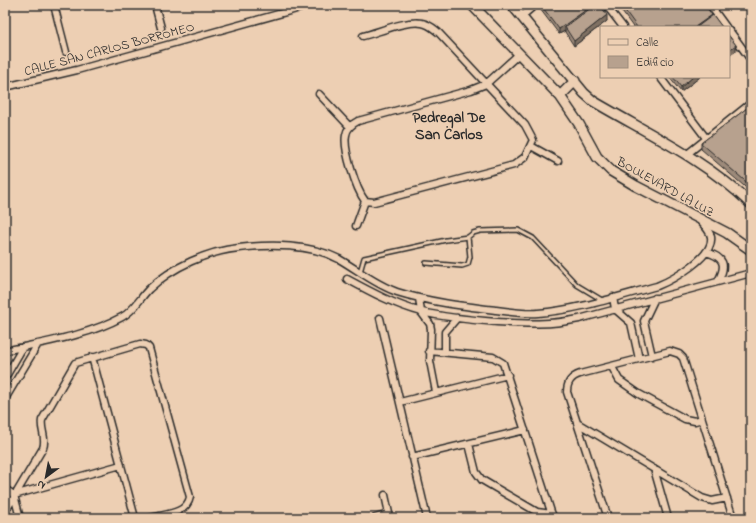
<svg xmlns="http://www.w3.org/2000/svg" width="756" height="523" font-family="'Indie Flower',sans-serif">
<rect width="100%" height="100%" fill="#edcfb3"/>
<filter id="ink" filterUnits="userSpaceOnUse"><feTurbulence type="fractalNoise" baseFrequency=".025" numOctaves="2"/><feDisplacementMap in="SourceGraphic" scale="8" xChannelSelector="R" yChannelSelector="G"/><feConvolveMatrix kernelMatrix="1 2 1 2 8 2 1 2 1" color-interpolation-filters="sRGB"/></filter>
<g filter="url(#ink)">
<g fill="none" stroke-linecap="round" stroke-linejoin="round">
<defs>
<path id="service" d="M426,263l36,3 6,-2 2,-7 -2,-20
M360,272l4,-14 82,-18 22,-3 5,-4 7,-2 38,-1 15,8 44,47 25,15"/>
<path id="minor" d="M54,5l12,47
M155,5l6,23
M606,5l17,22
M710,5l16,22
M522,16l13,-11
M729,30l22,30
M363,36c16,-4 43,-16 59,-13 7,1 11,5 16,9l87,93 8,15 -8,17 -11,8 -140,37 -9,-1c-9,-12 -22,-52 -19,-66 1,-7 6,-11 12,-14l113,-31 15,-6 33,-30
M660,77l46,61
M5,87l72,-17 234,-65
M319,94l31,33
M531,146l27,15
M686,155l65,-52
M356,226l9,-25
M706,252c18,5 21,13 12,29
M347,279c24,13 48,26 75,33 25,6 50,8 75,10 29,2 54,3 82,-3l172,-46
M613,297l2,12 16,14 8,36
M419,298l2,14 9,12 1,5 -1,32 6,31
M380,318l47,200
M5,351c39,-9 82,-15 117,-34 12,-6 18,-19 27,-28 23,-22 59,-38 90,-41 31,-4 72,-4 100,11 19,11 37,26 58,33 32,10 66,14 99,18 14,2 29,4 42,3 40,-3 81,-17 119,-27 15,-6 57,-29 54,-49 -1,-6 -6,-11 -10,-15
M429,351l64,6 10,6 50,155
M445,352v-20l12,-14
M652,356l-8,-35 11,-23
M92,357l43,161
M612,367l7,13 20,14 46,25 10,2 7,-2
M5,378l18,-31
M5,399l33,-55
M400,402l108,-27
M579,424l123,74 10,3 15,-3
M469,444l7,28 6,8 55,32 15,2
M412,457l113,-27
M654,469l14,49
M5,489l9,6 6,23
M14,495l107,-30
M385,495l5,23
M5,512l38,-64c4,-10 -3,-19 -1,-28l33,-57 65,-19 6,1 3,3 41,149c-3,17 -25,17 -40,21
M375,518l14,-4
M608,518l-41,-126c0,-10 4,-15 13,-18l90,-23 9,3 4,4 50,160"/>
<path id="secondary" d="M472,5l88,91 19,28 18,33 14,14 25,15 91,47 24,17
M512,5l72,88 9,8c54,32 113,59 158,103
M560,96l15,-15"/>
</defs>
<use href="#service" stroke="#2b2b2b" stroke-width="6"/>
<use href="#minor" stroke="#2b2b2b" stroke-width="9"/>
<use href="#secondary" stroke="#2b2b2b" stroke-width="12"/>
<use href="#service" stroke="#edcfb3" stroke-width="3"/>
<use href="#minor" stroke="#edcfb3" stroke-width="6"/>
<use href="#secondary" stroke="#edcfb3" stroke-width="9"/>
</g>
<path fill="#9d8a7a" stroke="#2b2b2b" d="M537,5h63l7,16 -33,25 -9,-14v-1l-6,3z
M617,5h88l7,11 10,11h-89z
M669,77h31l-19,15z
M751,105v87l-50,-43v-6z"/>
<path fill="#807163" stroke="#2b2b2b" d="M593,5h5l-33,22v4l-6,3v-5z
M607,15v6l-33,25v-5z
M712,15v5l-9,7h-8z
M736,45v6l-7,5v-6z
M693,77h7l-19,15v-5z"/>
<path fill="#b7a18e" stroke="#2b2b2b" d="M541,5h52l-34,24z
M595,5h5l7,10 -33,26 -9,-14z
M621,5h84l7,10 -17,12h-58z
M713,15l9,12h-25z
M729,36l7,9 -7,5z
M673,77h20l-12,10z
M751,105v81l-50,-43z"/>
</g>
<g text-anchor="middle" stroke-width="3" stroke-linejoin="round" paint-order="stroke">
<g font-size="13" fill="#2b2b2b" stroke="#edcfb3">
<text transform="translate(109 48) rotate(-15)" y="5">CALLE SAN CARLOS BORROMEO</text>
<text transform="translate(666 186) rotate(29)" y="5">BOULEVARD LA LUZ</text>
</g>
<g font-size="15" font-weight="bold" fill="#2b2b2b" stroke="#edcfb3">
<text x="449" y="122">Pedregal De<tspan x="449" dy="17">San Carlos</tspan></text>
</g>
</g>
<rect width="756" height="523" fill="none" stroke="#edcfb3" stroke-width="20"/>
<rect x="10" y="10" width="736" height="503" fill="none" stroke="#2b2b2b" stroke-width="1.5" filter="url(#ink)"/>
<rect x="600" y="26" width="130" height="52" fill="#edcfb3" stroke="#9f8d7d"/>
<rect x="608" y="39" width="20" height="6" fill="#edcfb3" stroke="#9f8d7d"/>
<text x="636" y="46" font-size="12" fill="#2b2b2b">Calle</text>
<rect x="608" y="56" width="20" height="12" fill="#b7a18e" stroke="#9f8d7d"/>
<text x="636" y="66" font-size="12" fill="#2b2b2b">Edificio</text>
<g transform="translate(46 477) rotate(212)" stroke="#edcfb3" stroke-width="3" paint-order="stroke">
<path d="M0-3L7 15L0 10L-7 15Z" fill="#2b2b2b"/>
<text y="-6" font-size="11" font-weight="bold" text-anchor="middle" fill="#2b2b2b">N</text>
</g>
</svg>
